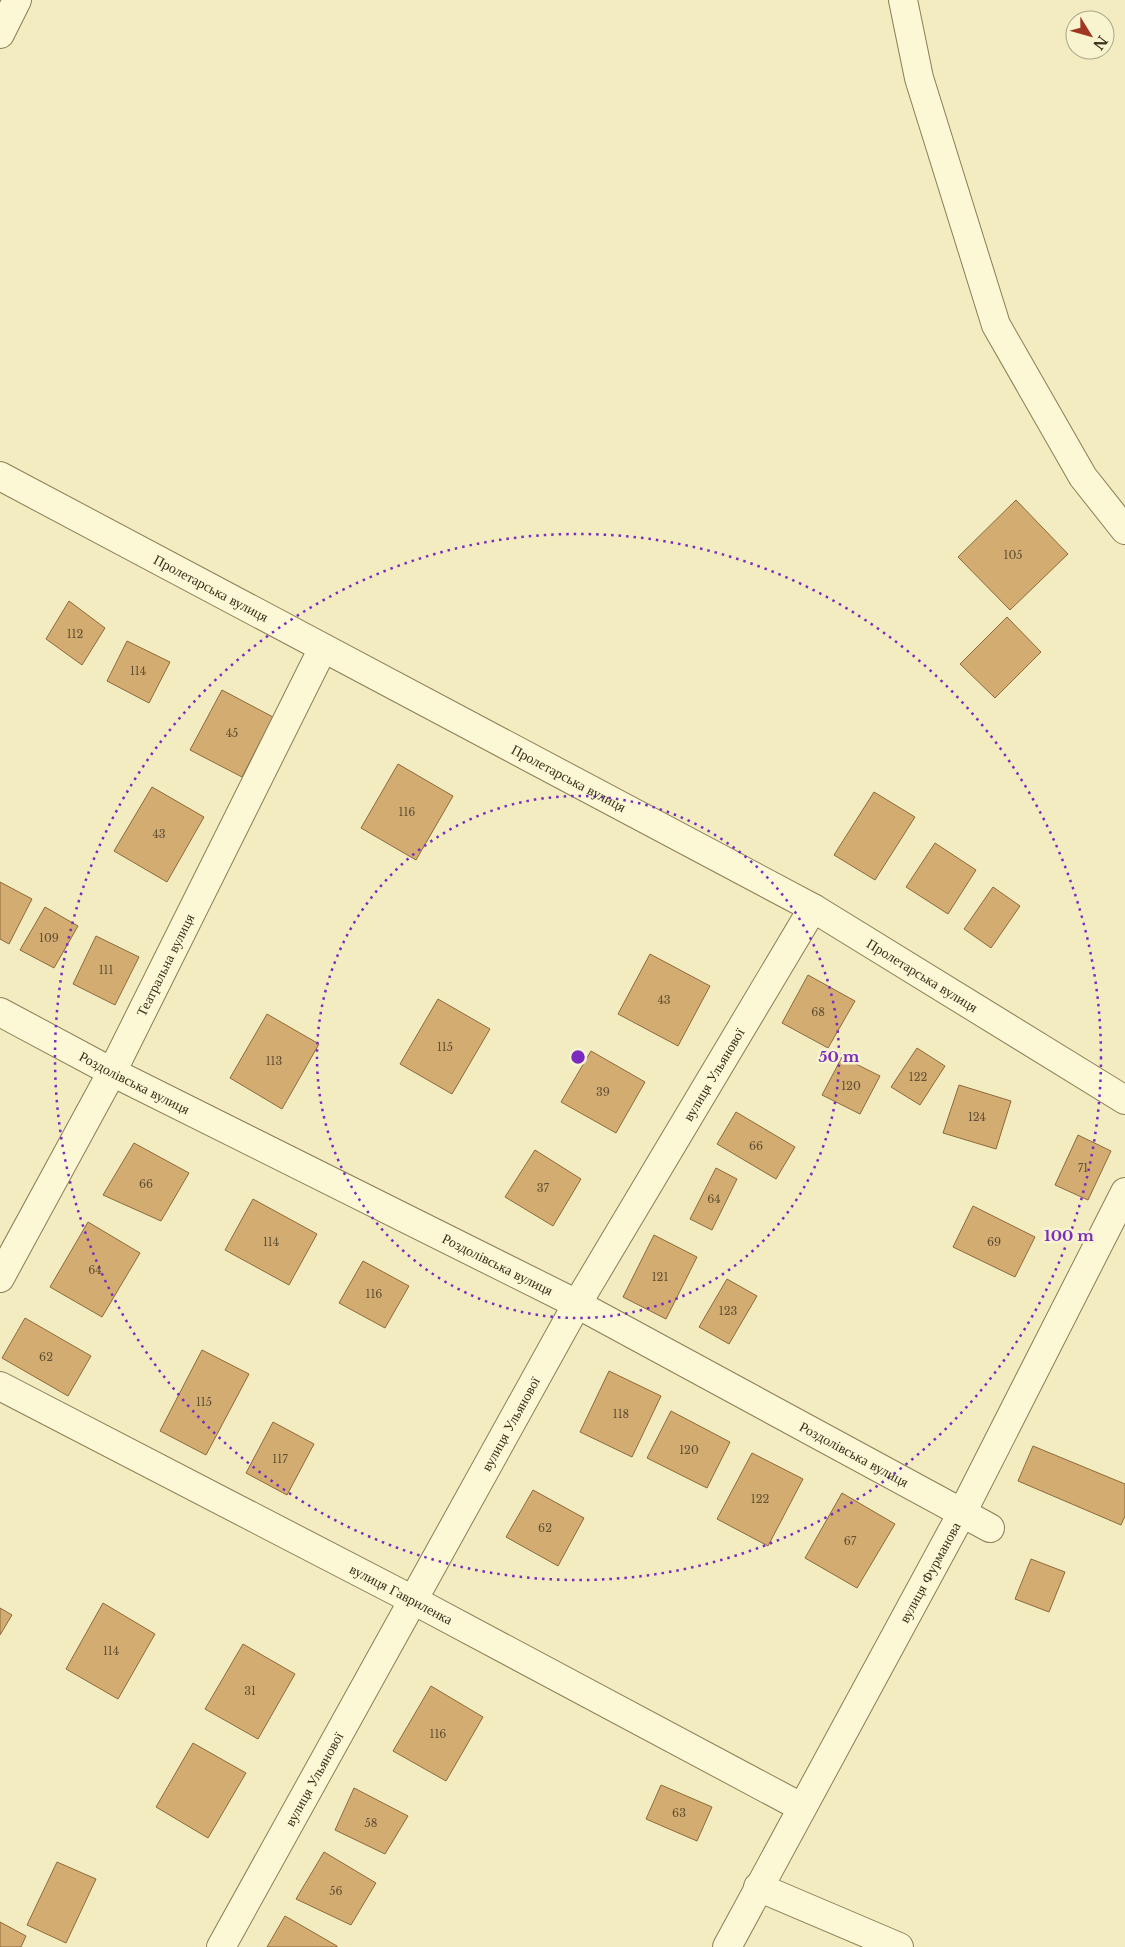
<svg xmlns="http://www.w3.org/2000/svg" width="1125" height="1947" font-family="'Libre Baskerville',serif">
<rect width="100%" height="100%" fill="#f2ecc0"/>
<path fill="#d3ac72" stroke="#8d6a3a" d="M1016,500l52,54 -58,56 -52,-53z
M69,601l36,27 -23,37 -36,-26z
M1007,617l34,35 -46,46 -35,-34z
M127,641l43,21 -21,41 -42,-22z
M222,690l51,27 -31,60 -52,-27z
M398,764l55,32 -37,64 -55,-32z
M152,787l52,30 -37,65 -53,-31z
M874,792l41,25 -40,63 -41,-25z
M935,843l41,27 -28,44 -42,-27z
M0,882l32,17 -23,45 -9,-5z
M993,887l27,19 -29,42 -27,-19z
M45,907l33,19 -24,42 -34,-18z
M96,936l43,21 -24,48 -42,-21z
M650,954l60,32 -32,60 -60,-32z
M808,975l47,26 -27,47 -46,-25z
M438,999l52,30 -38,65 -52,-30z
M267,1014l52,30 -37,65 -52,-31z
M917,1048l28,18 -25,39 -29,-18z
M591,1051l54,31 -29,51 -55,-31z
M842,1057l38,19 -20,38 -38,-19z
M959,1085l52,16 -15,48 -53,-16z
M736,1112l59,35 -19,32 -59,-35z
M1078,1135l33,16 -23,49 -33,-15z
M134,1143l55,30 -28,48 -58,-26z
M535,1150l46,29 -28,47 -48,-29z
M716,1168l21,11 -25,51 -22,-11z
M253,1199l64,35 -28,51 -64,-35z
M973,1206l62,31 -20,40 -62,-30z
M88,1222l52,31 -38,64 -52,-30z
M654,1235l43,22 -31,62 -43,-22z
M363,1261l46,25 -24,42 -46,-25z
M727,1279l30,17 -28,48 -30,-17z
M25,1318l66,38 -23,40 -66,-38z
M202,1350l47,24 -43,81 -46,-24z
M609,1371l52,25 -29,61 -52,-25z
M671,1411l59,31 -23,46 -60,-30z
M273,1422l41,22 -27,51 -41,-22z
M1033,1446l92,38v32l-4,9 -103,-44z
M752,1453l51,26 -35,67 -51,-27z
M533,1490l51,28 -26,48 -52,-29z
M842,1493l53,31 -38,64 -52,-30z
M1031,1559l34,13 -16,40 -34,-13z
M103,1603l52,31 -37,65 -52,-30z
M0,1608l12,7 -12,20z
M243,1644l52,30 -37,65 -53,-30z
M431,1686l52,31 -37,64 -53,-30z
M193,1743l53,30 -38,65 -52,-31z
M661,1785l51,22 -15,34 -51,-22z
M354,1788l54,28 -23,38 -50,-24z
M324,1852l52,31 -25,42 -55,-26z
M57,1862l39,17 -30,64 -39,-18z
M285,1916l52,30v1h-70z
M0,1922l26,14 -5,11h-21z"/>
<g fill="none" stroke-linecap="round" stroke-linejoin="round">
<defs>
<g id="minor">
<path d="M903,0l16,78 77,247 87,152 42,53"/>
<path d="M0,34l17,-34"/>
<path id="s1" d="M0,476l813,432 312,192"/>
<path id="s2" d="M0,1012l112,60 465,232 413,224"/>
<path id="s3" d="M0,1278l112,-206 211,-424"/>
<path id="s4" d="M0,1386l413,214 388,207"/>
<path d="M758,1887l141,60"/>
<path id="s5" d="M221,1947l356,-643 236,-396"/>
<path id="s6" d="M727,1947l235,-434 163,-321"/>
</g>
</defs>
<use href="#minor" stroke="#8c7d56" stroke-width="30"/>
<use href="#minor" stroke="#fcf7d4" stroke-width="28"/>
</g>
<g fill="none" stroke="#7b2cbf" stroke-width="2.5" stroke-dasharray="2.5 5">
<circle cx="578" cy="1057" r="261"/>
<circle cx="578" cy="1057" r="523"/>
</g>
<g text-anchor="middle" stroke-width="5" stroke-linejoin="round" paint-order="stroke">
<g font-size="11" fill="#604f32">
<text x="1013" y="559">105</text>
<text x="75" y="638">112</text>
<text x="138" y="675">114</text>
<text x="232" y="737">45</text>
<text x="407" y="816">116</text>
<text x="159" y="838">43</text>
<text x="49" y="942">109</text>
<text x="106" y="974">111</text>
<text x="664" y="1004">43</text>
<text x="818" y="1016">68</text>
<text x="445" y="1051">115</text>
<text x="274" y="1065">113</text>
<text x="918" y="1081">122</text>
<text x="851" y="1090">120</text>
<text x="603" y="1096">39</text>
<text x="977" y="1121">124</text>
<text x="756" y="1150">66</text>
<text x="1083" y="1172">71</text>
<text x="146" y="1188">66</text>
<text x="543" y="1192">37</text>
<text x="714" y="1203">64</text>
<text x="271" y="1246">114</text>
<text x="994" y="1246">69</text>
<text x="95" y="1274">64</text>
<text x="660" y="1281">121</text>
<text x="374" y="1298">116</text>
<text x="728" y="1315">123</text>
<text x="46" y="1361">62</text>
<text x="204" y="1406">115</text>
<text x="621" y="1418">118</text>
<text x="689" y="1454">120</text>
<text x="280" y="1463">117</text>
<text x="760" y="1503">122</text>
<text x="545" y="1532">62</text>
<text x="850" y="1545">67</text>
<text x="111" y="1655">114</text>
<text x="250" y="1695">31</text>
<text x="438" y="1738">116</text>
<text x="679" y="1817">63</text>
<text x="371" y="1827">58</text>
<text x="336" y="1895">56</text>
</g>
<g font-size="14" fill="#3a301c" stroke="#f8f4d0">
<text dy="5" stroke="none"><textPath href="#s1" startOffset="239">Пролетарська вулиця</textPath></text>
<text dy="5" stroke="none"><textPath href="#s1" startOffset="644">Пролетарська вулиця</textPath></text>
<text dy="5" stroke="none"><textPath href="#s3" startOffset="354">Театральна вулиця</textPath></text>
<text dy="5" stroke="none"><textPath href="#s1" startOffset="1049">Пролетарська вулиця</textPath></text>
<text dy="5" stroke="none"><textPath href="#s5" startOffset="1002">вулиця Ульянової</textPath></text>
<text dy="5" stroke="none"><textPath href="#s2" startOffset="152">Роздолівська вулиця</textPath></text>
<text dy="5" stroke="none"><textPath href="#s2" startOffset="558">Роздолівська вулиця</textPath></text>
<text dy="5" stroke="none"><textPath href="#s5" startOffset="598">вулиця Ульянової</textPath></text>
<text dy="5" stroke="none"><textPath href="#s2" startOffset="962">Роздолівська вулиця</textPath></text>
<text dy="5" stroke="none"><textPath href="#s6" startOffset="426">вулиця Фурманова</textPath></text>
<text dy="5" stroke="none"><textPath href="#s4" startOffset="452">вулиця Гавриленка</textPath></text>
<text dy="5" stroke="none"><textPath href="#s5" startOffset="192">вулиця Ульянової</textPath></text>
</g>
</g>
<circle cx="578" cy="1057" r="8" fill="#7b2cbf" stroke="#f8f4d0" stroke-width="2.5"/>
<g font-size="15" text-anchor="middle" font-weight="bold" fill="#7b2cbf" stroke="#f8f4d0" stroke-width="5" stroke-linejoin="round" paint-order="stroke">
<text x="839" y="1062">50 m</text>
<text x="1069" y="1241">100 m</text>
</g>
<g transform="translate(1090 35) rotate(127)"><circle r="24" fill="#f8f4d0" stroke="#aca688"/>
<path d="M0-4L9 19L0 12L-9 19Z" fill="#a03721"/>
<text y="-8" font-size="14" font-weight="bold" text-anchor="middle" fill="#3a301c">N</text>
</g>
</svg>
